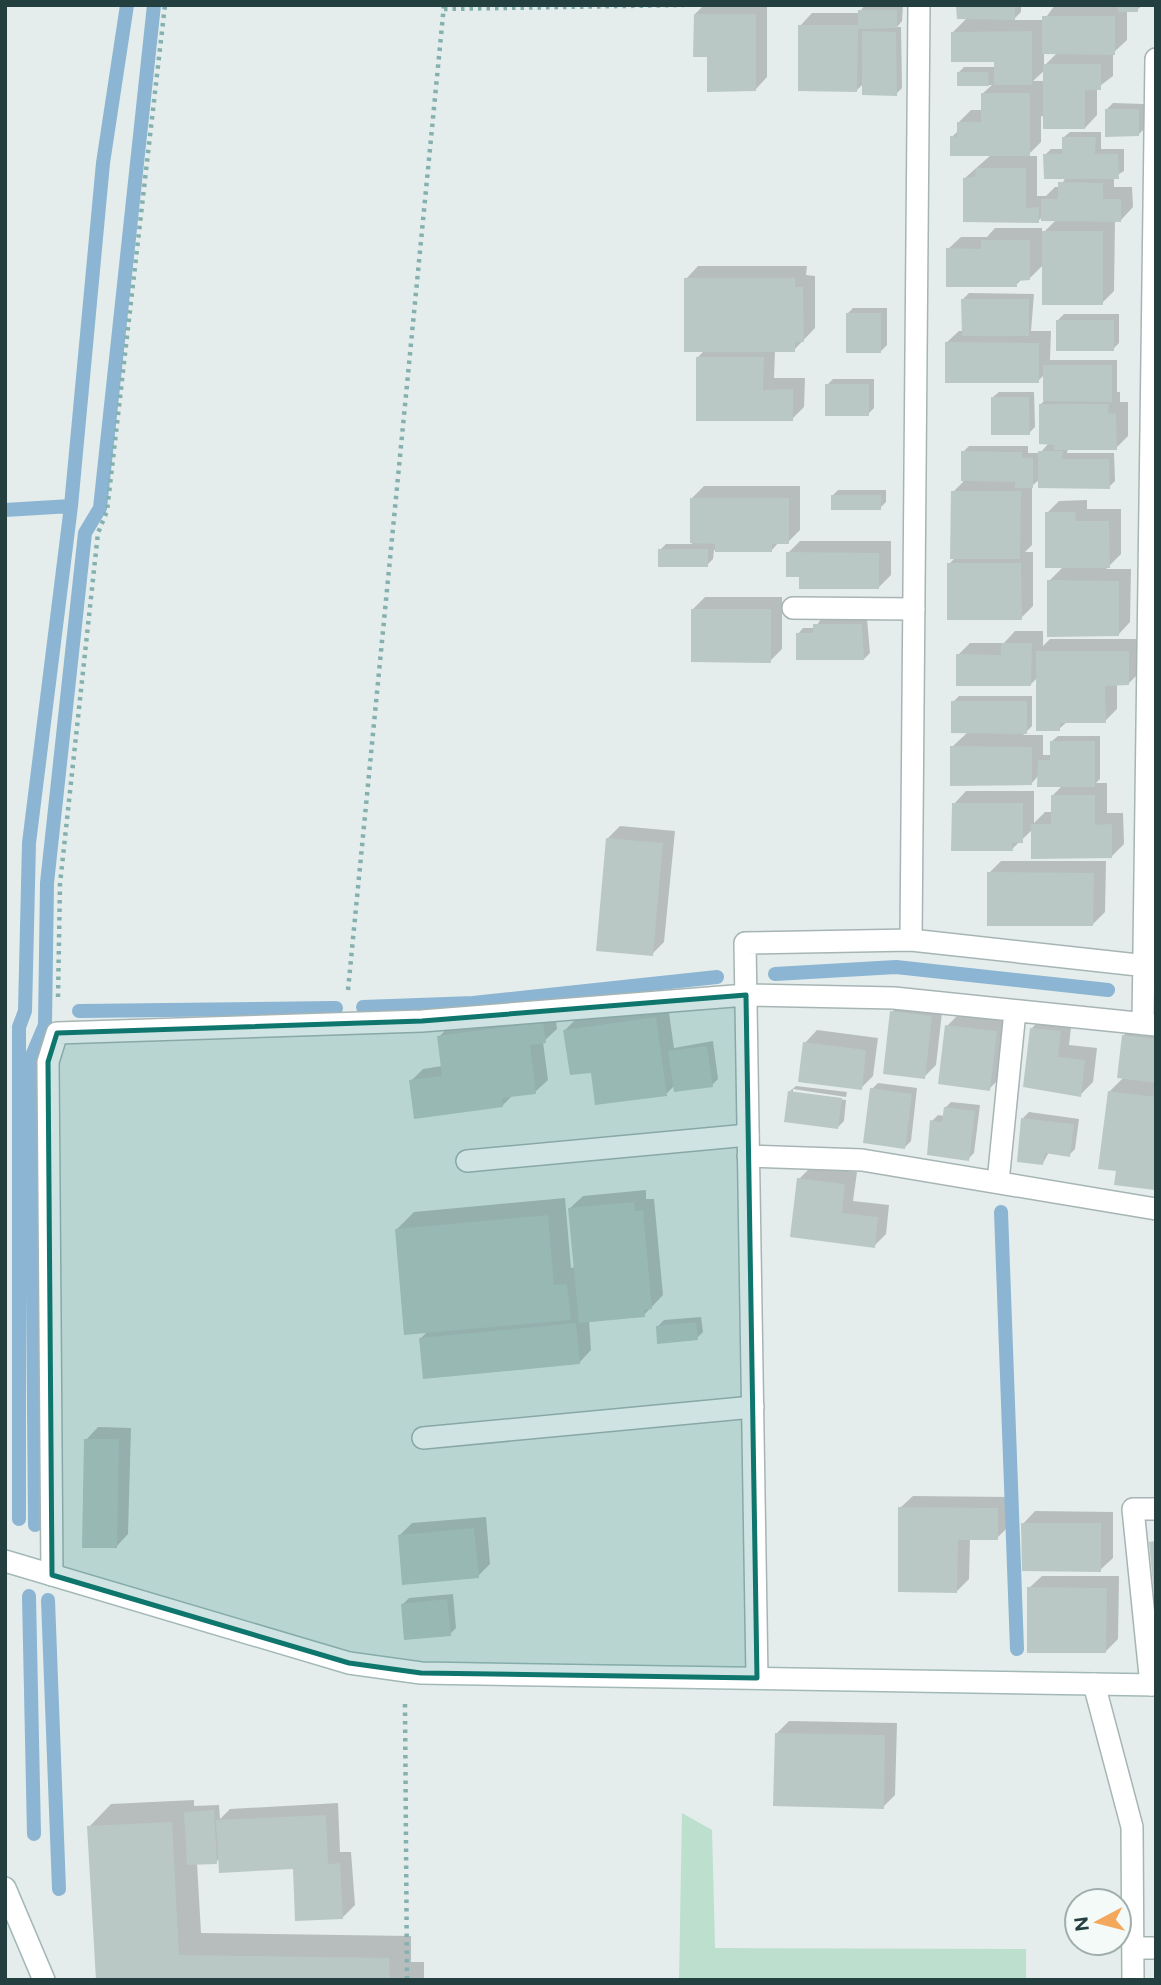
<svg xmlns="http://www.w3.org/2000/svg" width="1161" height="1985" font-family="Figtree,sans-serif">
<rect width="100%" height="100%" fill="#e4edeb"/>
<path fill="#bcdfce" d="M682,1813l30,17 3,118 311,1v31h-347z"/>
<path fill="#0003" fill-rule="evenodd" d="M704,5h63v72l-12,13 -46,-35 -14,-41z
M865,5h38l-1,16 -5,6h4l1,61 -6,6 -32,-11 -7,7 -57,-64 12,-13h47z
M958,5h63v7l-8,8h31l11,-15h87l-5,5h-10v30l-14,13v23l-16,12v27l-12,13 -44,-12v26l-14,14h10v40h9l9,-9h5l6,-10 -21,-22 6,-6h13v-12l6,-5h31v17h23v22l-10,6v10h18l1,20 -12,13h-6l-1,71 -12,12 -58,-39 -15,15h-7l-6,6 -68,-36 13,-12h26l8,-9h47v6l15,-15 -14,-3 -5,5 -73,-43 27,-24 -40,-17 7,-7v-8l12,-12h12l-1,-16 10,-9h-33l-1,-12 6,-6h32v-7l-43,-28 14,-14zM1044,53h13l-13,13zM1045,70v11h-12z
M1113,103l31,1v25l-6,6 -31,-26z
M698,266h109l-1,9 9,1v52l-21,22h-19l-1,28h31l-1,29 -12,12 -94,-62 7,-7 -19,-71z
M969,293l65,1 -3,37h20l-1,29h67v32h3v10h8v34l-12,12h-48l-1,5h47l1,28 -6,6 -69,-8 -8,7v59l-7,7h8v54l-12,12 -72,-54 7,-7 -3,-65 10,-10v-30l6,-6h59v7h12l9,-10 -9,-38 5,-5v-26l-7,7 -92,-38 13,-12h5l-1,-32z
M853,308h34v37l-6,6 -34,-37z
M1064,314h55v29l-6,6 -55,-29z
M833,379h41v29l-6,6 -41,-29z
M999,392h35l1,35 -6,6 -36,-36z
M704,486h96v44l-12,12h-9l-8,9 -57,-1 -1,9 -6,6 -47,-15 6,-6h26v-46z
M838,490h48v12l-6,6 -48,-12z
M1087,500v9h34v45l-15,15h25l-1,53 -12,13 -69,-54 14,-14 -16,-54 12,-12z
M800,541h91v34l-12,12 -79,-12 -12,-22z
M705,597h77v52l-12,12 -77,-52z
M821,619h46l3,34 -6,6 -66,-25 5,-6h12z
M1015,631h28v15l7,-7h90l1,32 -13,13h-11v25l-12,12h-37l-9,8 -21,-52 -7,7 -73,-29 12,-12h34z
M959,696h73v30l-9,9h20v20h9v-14l6,-5h42v43l-4,4h11v30h16l1,31 -13,13 -79,-27 -20,19 -58,-45 12,-13h68v32l11,-11h8v-17l10,-10 -24,-10 -8,9 -79,-37 16,-15 -15,-30z
M620,826l55,5 -11,111 -12,12 -44,-116z
M1001,861h105l-1,51 -12,12 -104,-51z
M904,999l39,5 -7,61 -12,12 -32,-65z
M668,1006l6,42 39,-7 5,38 -6,6h-37l-9,9 -74,-23 -27,-41 12,-12z
M555,1011l2,18 -14,13 5,38 -13,12 -22,3 -11,11 -91,-25 12,-12 19,-3 -3,-29 12,-13z
M959,1014l49,5 -7,58 -12,12 -42,-63z
M1044,1016l28,3 -3,26 28,3 -4,34 -13,13 -48,-67z
M817,1030l61,8 -5,38 -12,12 -56,-45z
M1129,1030l27,3 -2,155 -36,-18 -8,-79 14,-14 -1,-41z
M878,1083l39,5 -6,53 -6,6 -33,-58z
M796,1086l51,6 -1,5 -53,-8v4l53,7 -2,21 -6,6 -48,-36z
M951,1102l29,3 -6,48 -6,6 -36,-38 6,-6 6,1 1,-8z
M1029,1112l50,7 -4,30 -6,6 -20,-3 -6,11 -20,-45z
M811,1167l46,5 -4,29 36,4 -3,29 -12,12 -75,-67z
M646,1190v9h8l9,96 -19,20 -55,5 2,30 -12,13 -158,-25 7,-7 -32,-101 18,-18 151,-14 6,70 5,-1 -6,-59 13,-12z
M701,1317l2,15 -6,6 -39,-12 6,-6z
M98,1427l33,1 -3,106 -12,13 -30,-107z
M913,1496l96,1v29l-12,12h-27l-1,41 -12,12 -57,-83z
M1035,1511l78,1v46l-13,12 -77,-46z
M486,1517l4,47 -12,12 -78,-41 12,-12z
M1042,1576h77l-1,63 -12,12 -77,-63z
M453,1594l3,34 -6,6 -47,-30 6,-6z
M789,1721l108,2 -2,72 -12,12 -106,-74z
M194,1800v6l25,-1 1,14 10,-10 108,-6 2,49h11l4,53 -12,12 -49,-50 -74,-9 -4,4 -19,1 4,70 210,3v26h13v18h-326l-9,-153 22,-23z"/>
<g fill="none" stroke-linecap="round" stroke-linejoin="round">
<path stroke="#8bb5d3" stroke-width="14" d="M5,510l66,-4
M775,974l121,-7 212,23
M363,1007l110,-4 244,-26
M79,1011l257,-3
M1001,1212l16,437
M19,1519v-492l6,-16 4,-168 42,-337 32,-343 24,-158
M35,1525l-4,-467 14,-33 2,-142 38,-350 15,-25 54,-503
M29,1596l5,238
M48,1600l11,289"/>
</g>
<path fill="#b9c8c5" d="M956,5h59v15l-58,-1z
M1118,5h20v7h-20z
M858,10h39v18l-39,1 -1,63 -59,-1v-66h60z
M694,14h62v77l-49,1v-35h-14z
M1042,16h73v39l-73,-1z
M862,31l34,1 1,64 -35,-1z
M1032,31v54h-38v-23h-43v-30z
M1043,64h58v26h-16v39h-42z
M957,72h31l1,14h-32z
M981,93h49v63h-80v-20l7,1v-15h24z
M1105,109h34v27l-34,1z
M1062,137h34l-1,17h23l1,25h-75l-1,-25h19z
M976,168h50v40l13,-1v16l-76,-1v-44l12,-1z
M1058,182l45,1v16h18v23l-80,-1v-22h17z
M1042,231h61v74h-61z
M981,240h49v40l-13,1v6h-71v-39l35,1z
M684,278h111v9h8l1,55h-9v10h-111z
M961,299h68v37h-67z
M846,313h35v40h-35z
M1056,320h58v31h-58z
M945,342l94,1v40h-94z
M696,357h68l-1,33 30,-1v32h-97z
M1043,365h69v37l-69,-1z
M825,384h44v32h-44z
M991,397h38l1,38h-39z
M1039,404h70l-1,10 8,-1 1,37h-63v-5l-15,-1z
M961,451l61,1v6h11v30h-18v-6l-54,-1z
M1038,451h25l-1,8h47l1,30 -72,-1z
M951,491h70l-1,68h-70z
M831,495h50v15h-50z
M690,498h99v46h-17v8h-57v-8l-25,-1z
M1045,512h31l-1,9h34l1,47h-65z
M658,549h50v18h-50z
M786,552l93,1v36h-80v-12h-13z
M947,563h74l1,57h-75z
M1047,580l72,1v55l-72,1z
M691,609h80v54l-80,-1z
M813,624h49l2,36h-68v-27h17z
M1001,643h31l-1,43h-75v-32l45,1z
M1036,651h93v34l-24,1 1,37h-46v8h-24z
M951,701h76v33l-76,-1z
M1050,741h45v46h-58l1,-27h12z
M950,746l82,1v38l-82,1z
M1051,795h44v30l17,-1v34l-81,1v-35h20z
M952,803h71v40h-11l1,8h-62z
M606,838l57,5 -10,113 -57,-5z
M987,872l107,1 -1,53h-106z
M890,1011l42,5 -7,63 -42,-5z
M656,1017l11,79 -72,9 -4,-32 -21,2 -7,-45z
M543,1022l3,21 -16,2 6,49 -34,4 1,9 -89,12 -5,-39 33,-4 -5,-40z
M945,1025l52,6 -7,60 -52,-7z
M1030,1028l31,3 -3,26 27,3 -4,37 -58,-10z
M1122,1035l34,4v44l-39,-5z
M803,1042l63,8 -4,40 -64,-8z
M707,1046l6,41 -39,5 -6,-41z
M870,1088l42,6 -7,55 -42,-6z
M788,1091l54,7 -4,31 -54,-7z
M1108,1091l48,6 -1,93 -41,-5 2,-14 -18,-2z
M944,1107l31,4 -6,50 -42,-6 3,-35 12,2z
M1021,1118l53,6 -4,33 -25,-4 -2,12 -26,-3z
M797,1178l48,6 -3,29 36,4 -3,31 -85,-11z
M634,1202l1,9 8,-1 9,99 -8,1 1,7 -66,6 -11,-115z
M548,1215l6,70 13,-1 4,36 -167,15 -9,-106z
M696,1322l2,18 -41,4 -1,-18z
M576,1323l4,41 -157,15 -4,-41z
M84,1439h35l-2,109h-35z
M898,1507l100,1v32h-40l-1,53 -59,-1z
M1021,1523h80v49l-79,-1z
M474,1528l5,50 -77,7 -4,-50z
M1156,1541v53h-2l-5,-52z
M1027,1587l80,1 -1,65h-79z
M447,1599l4,37 -47,4 -3,-36z
M775,1733l110,2 -1,74 -111,-3z
M214,1810l3,54 -30,1 -3,-53z
M326,1815l2,49 12,-1 3,56 -48,2 -2,-52 -74,4 -3,-53z
M172,1822l7,133 210,3 1,22h-294l-9,-154z"/>
<g fill="none" stroke-linecap="round" stroke-linejoin="round">
<defs>
<path id="lane" d="M793,608l121,1
M467,1161l281,-26
M423,1438l330,-31
M1094,1684l38,143 1,153
M1151,1685l-18,-176h23
M1133,1948h23"/>
<path id="street" d="M911,940l8,-935
M1143,1024l13,-965
M748,1156l114,4 294,49
M998,1182l17,-171
M52,1575l-4,-513 9,-29 365,-12 324,-26 148,3 262,27
M757,1678l-12,-735 166,-3 245,27"/>
<path id="secondary" d="M5,1561l344,102 72,10 735,12
M5,1888l39,92"/>
</defs>
<use href="#lane" stroke="#a6b5b4" stroke-width="24"/>
<use href="#street" stroke="#a6b5b4" stroke-width="24"/>
<use href="#secondary" stroke="#a2b9b7" stroke-width="24"/>
<path stroke="#84b1af" stroke-width="4.5" stroke-dasharray="3.5 5" stroke-linecap="butt" d="M444,9l240,-4
M348,990l96,-985
M58,997l2,-113 38,-351 9,-22 58,-506
M405,1704l2,276"/>
<use href="#lane" stroke="#fff" stroke-width="21"/>
<use href="#street" stroke="#fff" stroke-width="21"/>
<use href="#secondary" stroke="#fff" stroke-width="21"/>
</g>
<path fill="#0f766e" fill-opacity="0.2" stroke="#0f766e" stroke-width="5" stroke-linejoin="round" d="M746,995l11,683 -336,-5 -72,-10 -297,-88 -4,-513 9,-29 365,-12z"/>
<rect width="1161" height="1985" fill="none" stroke="#233f3f" stroke-width="14"/>
<g transform="translate(1098 1922) rotate(263)"><circle r="33" fill="#f4faf8" stroke="#a0afae" stroke-width="2"/>
<path d="M0-5L12 26L0 18L-12 26Z" fill="#f3a85c"/>
<text y="-10" font-size="19" font-weight="bold" text-anchor="middle" fill="#233f3f">N</text>
</g>
</svg>
